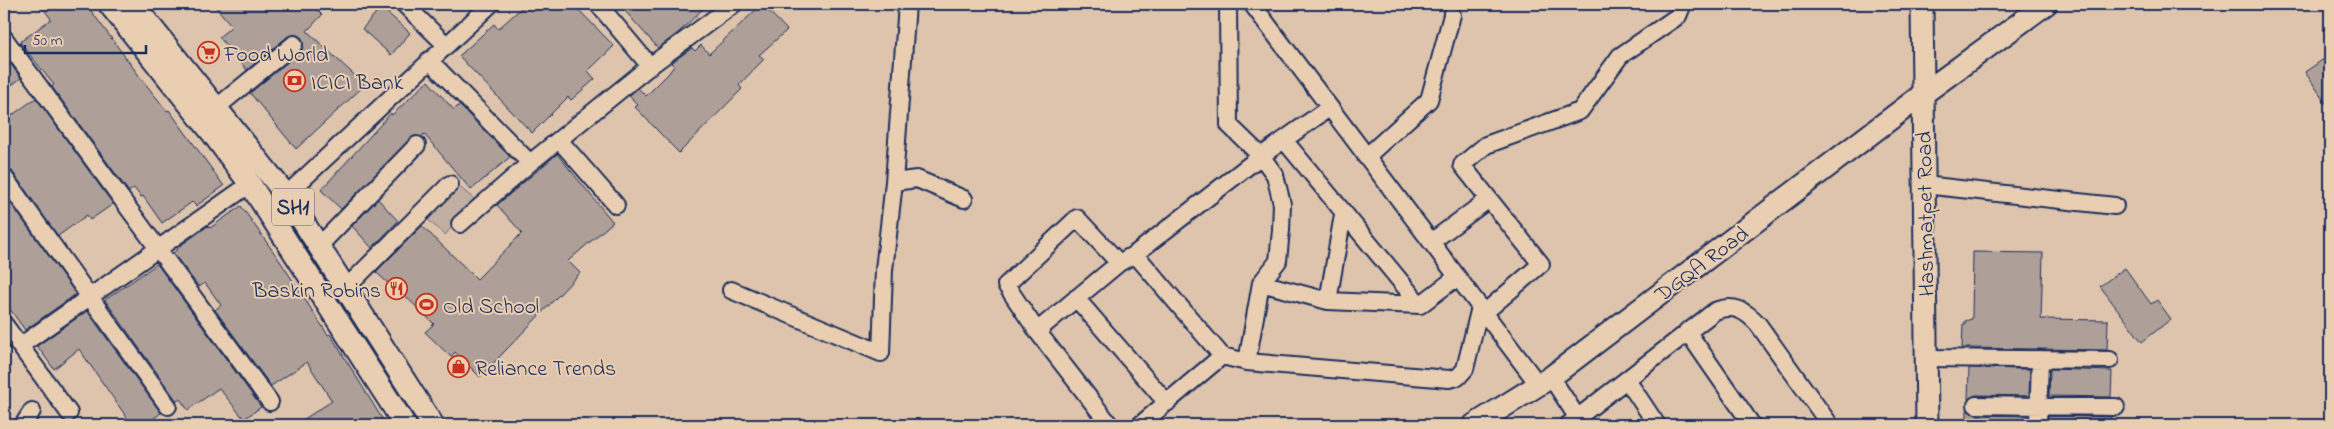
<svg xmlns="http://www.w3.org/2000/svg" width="2334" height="429" font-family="'Indie Flower',sans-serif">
<rect width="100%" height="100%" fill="#dec4ac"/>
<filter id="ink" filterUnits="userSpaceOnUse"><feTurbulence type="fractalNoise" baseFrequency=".02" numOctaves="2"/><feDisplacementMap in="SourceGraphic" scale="10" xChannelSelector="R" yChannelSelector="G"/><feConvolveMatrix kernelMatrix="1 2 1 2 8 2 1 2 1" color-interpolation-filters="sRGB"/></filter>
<g filter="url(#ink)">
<path fill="#c1afa1" stroke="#6e6f80" d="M448,177l27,23 -30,35 -27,-24z"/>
<path fill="#ae9f98" stroke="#1b2f5e" d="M40,4h46l54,73 27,34 2,-1 55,76 -28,20 -4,-4 -30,21 -19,-27 -2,1 -7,-9 -5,4 -77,-105 2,-2 -34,-43 31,-23z
M213,4h98l11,11 -15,16 58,54 -69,64 -46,-56 51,-42 2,-4 -1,-9 -5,-3 -9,1 -41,34 -28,-33 13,-11z
M526,4h47l41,42 -26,25 7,8 -24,21 -3,-3 -36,36 -73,-77 35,-32 4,5z
M633,4h75l-30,29 -20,15 -33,-37z
M762,4l25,26 -28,25 5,4 -25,26 3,4 -63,64 -44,-46 3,-2 -9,-9 9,-8 8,8 22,-22 6,-8 -3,-3 21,-15 3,3 6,-6 8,9z
M381,7l29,26 -19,22 -29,-26z
M4,55l17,23 -17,13z
M2325,58l5,9v42l-25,-37z
M428,81l26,29 5,-5 51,52 -39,33 -47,-56 -2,3 -8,-1 -73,73 -20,-19 70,-77 1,2z
M36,98l77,106 -23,16 -3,-5 -29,21 -46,-65 -8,-4v-46z
M557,154l56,68 -45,39 12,12 -100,104 -25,-25 -4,5 -26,-25 9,-8 -38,-37 -2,2 -18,-17 46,-46 55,53 45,-46 -25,-28z
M4,194l72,100 -51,36 -21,-29z
M378,199l20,22 -26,27 -20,-22z
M241,206l41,58 46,71 2,-1 56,91h-91l37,-24 -25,-39 -36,24 -56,-76 6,-5 -16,-22 -6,4 -26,-34 5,-4 -1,-1 31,-22 2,2z
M1973,252l70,1 -2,66 67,1 -1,30 -145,-2 1,-24h2v-3l7,-2z
M157,264l104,143 -17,12 -25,-31 -31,22 -8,-11 -3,2 -72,-101z
M2125,268l26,36 6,-4 14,19 -29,23 -42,-56z
M87,311l74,102 -16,12h-13l-53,-76 -25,20 -17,-23z
M1969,368l61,1 -1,27 -53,-1 -8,4z
M2050,369l62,2 -1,26 -62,-1z
M1967,410l9,5 52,1v9h-61z
M2048,416l63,1 -1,8h-62z"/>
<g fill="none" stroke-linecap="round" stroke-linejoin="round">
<defs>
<path id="minor" d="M404,4l42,41
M598,4l52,62
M1228,4l1,121 32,31 68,-48
M1252,4l286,380
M4,38l266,364
M429,60l101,103 120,-97 84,-62
M216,108l78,-64
M559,140l57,65
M1284,140l136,165 37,-28
M1366,157l63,-57 23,-85
M4,177l164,229
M894,182l23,-3 47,20
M1924,185l191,21
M286,195l205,-191
M1489,199l-27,-34 24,-20 94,-34 40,-55 58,-40 5,-12
M1343,215l-15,86 92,4
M460,224l70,-61
M1431,242l58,-43 52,65 -57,49
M318,247l99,-102
M1135,254l126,-98 14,19 7,29 -1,26 -3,31 -17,22 -14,79
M1261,283l67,18
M345,289l105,-105
M731,290l150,63 3,-83 10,-88 13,-178
M1076,298l91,105
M4,324l65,89
M1037,331l-31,-46 71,-67 42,45
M1687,331l65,94
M20,346l230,-162
M1926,358l184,2
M1551,377l26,40
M1627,380l30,45
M1976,405l140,2
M23,425l9,-14
M1110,425l-73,-94 82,-68 16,-9 87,102 25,6 202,17 9,-2 7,-8 15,-62
M1140,425l82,-69
M1568,425l147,-114c19,-7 30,-1 43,13l72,101
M2038,425l2,-66"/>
<path id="major" d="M109,4l104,130 37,50 155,241
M133,4l153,191 147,230
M1922,4l5,421
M1474,425l77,-48 372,-283 123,-90"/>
</defs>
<use href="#minor" stroke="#1b2f5e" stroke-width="20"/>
<use href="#major" stroke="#1b2f5e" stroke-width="25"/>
<use href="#minor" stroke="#eaceb1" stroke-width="16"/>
<use href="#major" stroke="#eaceb1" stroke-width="21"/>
</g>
</g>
<defs>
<symbol id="supermarket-ring" viewBox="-11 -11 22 22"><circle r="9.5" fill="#eaceb1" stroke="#c8321e" stroke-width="1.5"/><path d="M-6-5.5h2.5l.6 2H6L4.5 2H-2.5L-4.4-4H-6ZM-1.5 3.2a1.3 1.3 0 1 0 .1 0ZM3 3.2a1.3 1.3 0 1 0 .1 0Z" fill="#c8321e"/></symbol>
<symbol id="bank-ring" viewBox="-11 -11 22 22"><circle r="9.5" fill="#eaceb1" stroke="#c8321e" stroke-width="1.5"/><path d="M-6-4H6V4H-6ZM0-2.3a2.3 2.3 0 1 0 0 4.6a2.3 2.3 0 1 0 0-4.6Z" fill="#c8321e"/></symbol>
<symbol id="restaurant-ring" viewBox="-11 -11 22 22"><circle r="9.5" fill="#eaceb1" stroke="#c8321e" stroke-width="1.5"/><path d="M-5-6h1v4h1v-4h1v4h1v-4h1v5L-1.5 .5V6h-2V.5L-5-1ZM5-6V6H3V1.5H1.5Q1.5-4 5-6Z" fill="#c8321e"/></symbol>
<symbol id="stadium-ring" viewBox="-11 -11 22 22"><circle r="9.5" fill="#eaceb1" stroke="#c8321e" stroke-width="1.5"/><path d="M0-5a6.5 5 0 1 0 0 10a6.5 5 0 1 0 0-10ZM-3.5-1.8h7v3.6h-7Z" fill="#c8321e"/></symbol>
<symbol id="shop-ring" viewBox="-11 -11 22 22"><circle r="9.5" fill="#eaceb1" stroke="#c8321e" stroke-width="1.5"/><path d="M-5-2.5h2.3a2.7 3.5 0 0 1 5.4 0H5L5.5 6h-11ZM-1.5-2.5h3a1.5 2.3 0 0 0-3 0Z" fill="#c8321e"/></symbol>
</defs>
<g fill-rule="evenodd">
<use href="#supermarket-ring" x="196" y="40" width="25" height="25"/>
<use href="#bank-ring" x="282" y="68" width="25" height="25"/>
<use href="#restaurant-ring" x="384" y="276" width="25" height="25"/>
<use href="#stadium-ring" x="414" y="292" width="25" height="25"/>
<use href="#shop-ring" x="446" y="354" width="25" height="25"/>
</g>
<g text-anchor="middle" stroke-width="4" stroke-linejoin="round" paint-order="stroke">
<rect fill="#eaceb1" stroke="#595f77" stroke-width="1" x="272" y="188.5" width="42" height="37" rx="4"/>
<g font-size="21" font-weight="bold" fill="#1b2f5e">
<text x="293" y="214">SH1</text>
</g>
<g font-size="22" fill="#1b2f5e" stroke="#eaceb1" text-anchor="start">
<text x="224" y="61">Food World</text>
<text x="311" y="89">ICICI Bank</text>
<text x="381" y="297" text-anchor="end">Baskin Robins</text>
<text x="443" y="313">Old School</text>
<text x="475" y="375">Reliance Trends</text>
</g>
<g font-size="22" fill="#1b2f5e" stroke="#eaceb1">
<text transform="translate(1924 214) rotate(-91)" y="8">Hashmatpet Road</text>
<text transform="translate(1701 263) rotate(-37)" y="8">DGQA Road</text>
</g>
</g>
<rect width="2334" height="429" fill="none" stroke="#eaceb1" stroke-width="20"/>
<rect x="10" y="10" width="2314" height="409" fill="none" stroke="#1b2f5e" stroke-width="2" filter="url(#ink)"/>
<path d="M25 45v8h121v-8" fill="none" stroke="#1b2f5e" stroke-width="2.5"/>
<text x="32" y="45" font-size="15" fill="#1b2f5e" stroke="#eaceb1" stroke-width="4" paint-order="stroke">50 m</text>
</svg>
